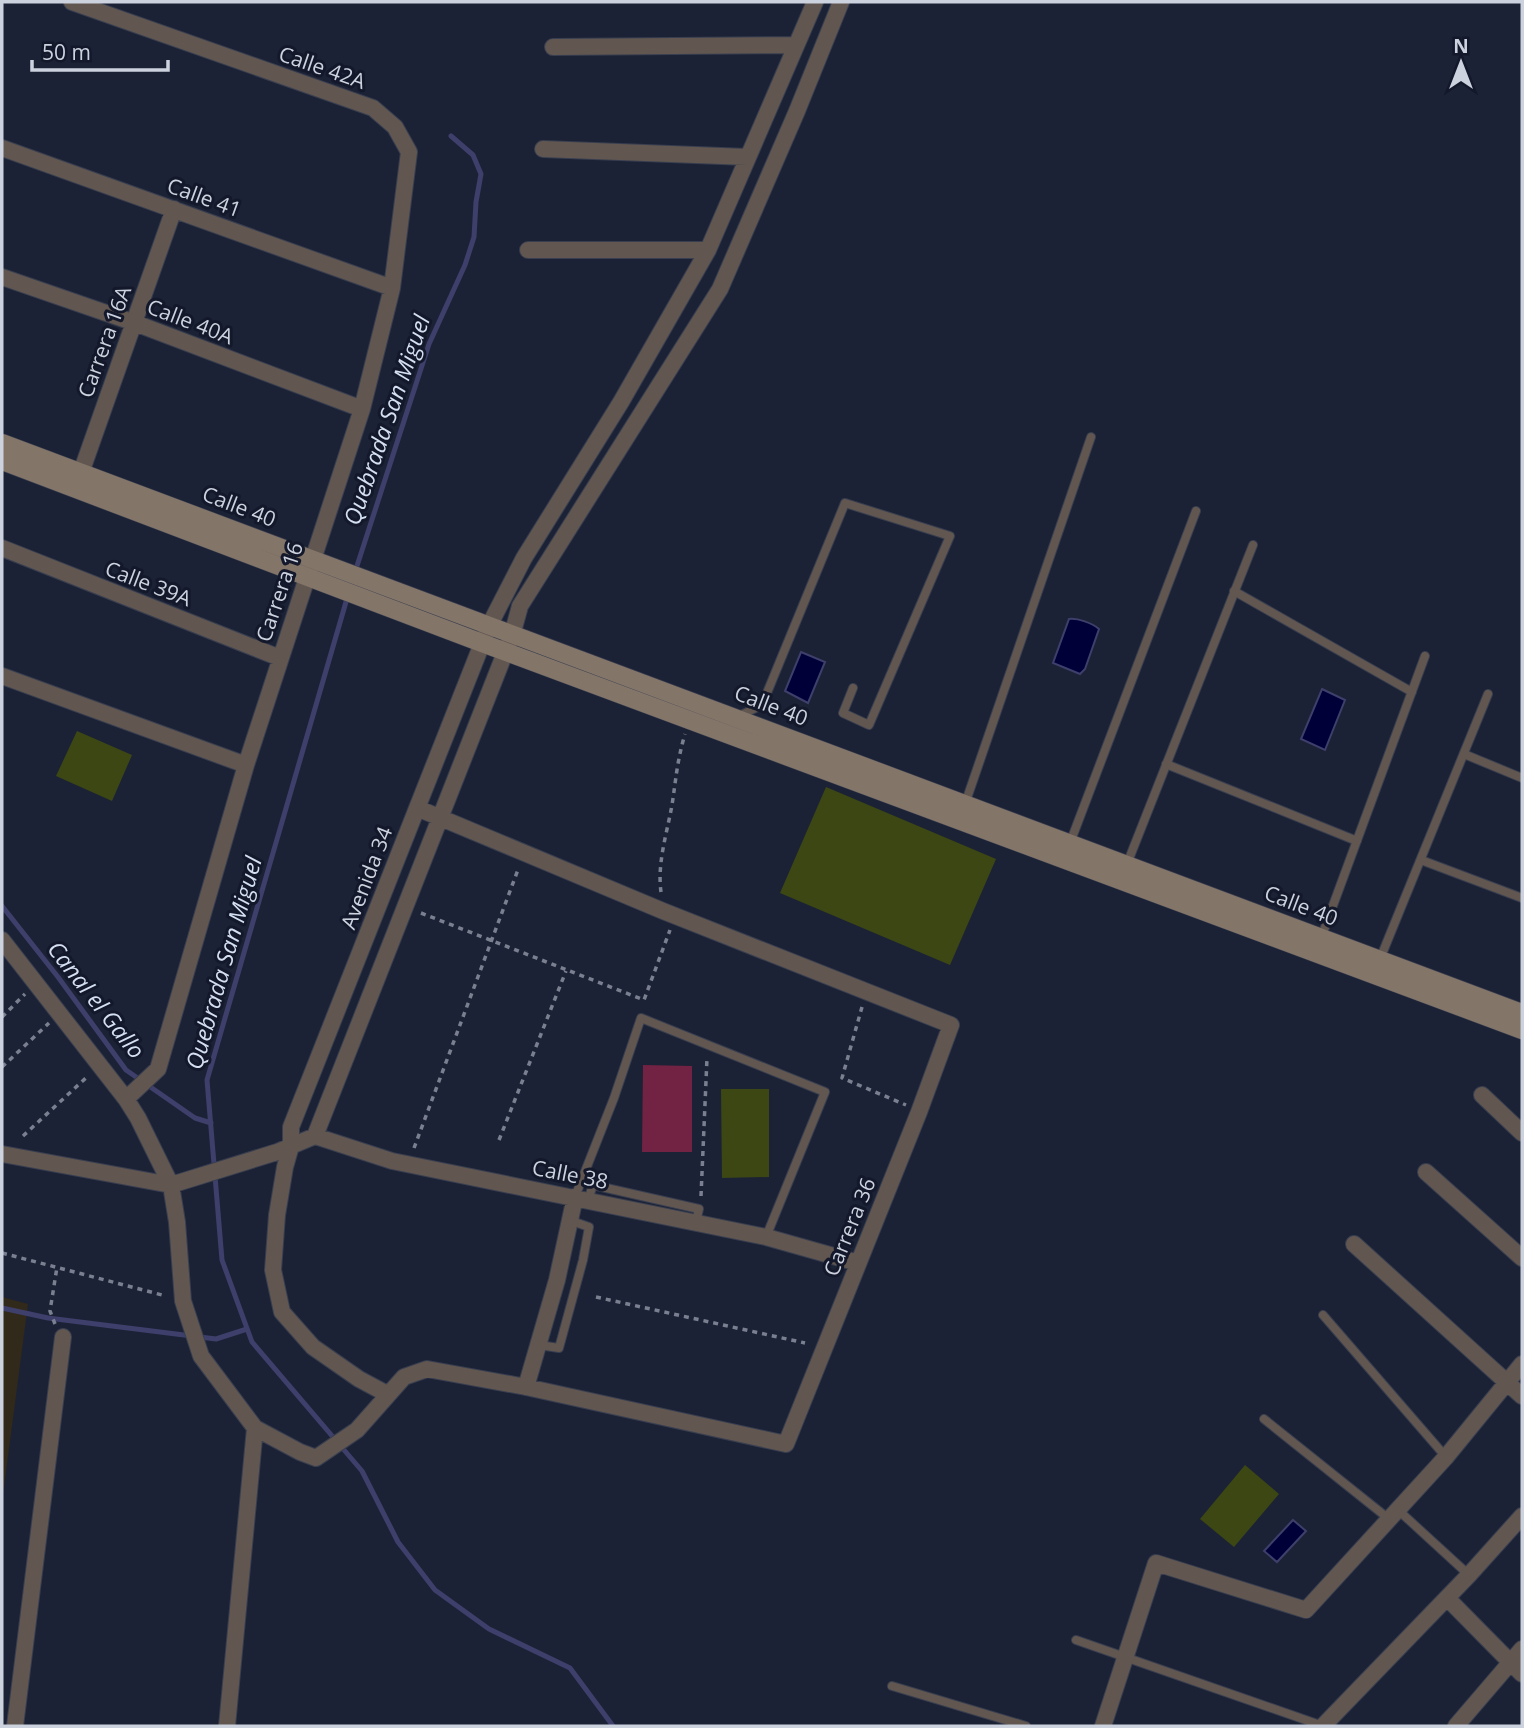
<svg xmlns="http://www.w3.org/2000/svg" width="1524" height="1728" font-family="'Open Sans',sans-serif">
<rect width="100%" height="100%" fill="#1c2235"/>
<path fill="#312919" d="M2,1297l26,7 -26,198z"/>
<path fill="#3c4714" d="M77,731l55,24 -20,46 -56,-25z
M826,787l170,72 -46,106 -170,-72z
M721,1089h48v88l-47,1z
M1245,1465l34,29 -45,53 -34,-28z"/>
<path fill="#000039" stroke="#3e3f6b" stroke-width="2" d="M1069,619c9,-1 23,4 30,10l-14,40 -5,5 -27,-11z
M801,652l24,10 -17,41 -23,-12z
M1322,689l23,11 -20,50 -24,-11z
M1293,1520l13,11 -29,31 -13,-11z"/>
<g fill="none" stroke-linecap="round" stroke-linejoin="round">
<path stroke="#3e3f6b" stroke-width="5" d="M355,572l74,-228 36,-79 9,-28 2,-35 5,-28 -8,-19 -22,-19
M348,595l-141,485 15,180 30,82 110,129 36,71 37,48 54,39 81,39 43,58
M2,906l56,71 68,93 69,48 16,5
M2,1308l46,10 168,21 31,-10"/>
</g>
<path fill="#722242" d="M643,1065l49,1v86h-50z"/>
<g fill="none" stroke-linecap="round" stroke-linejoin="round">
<defs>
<path id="lane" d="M1234,591l178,101
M739,716l23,-11 83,-202 105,33 -81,189 -26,-12 10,-25
M1464,754l58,24
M1166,764l191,77
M965,804l126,-367
M1070,843l126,-332
M1421,860l101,38
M1127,864l126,-319
M1321,938l104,-282
M1380,959l108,-265
M575,1197l39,-99 27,-80 184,74 -59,145
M588,1200l5,-15 106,24 -3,13
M1323,1315l123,142
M539,1345l20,3 24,-88 6,-33 -20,-7
M1264,1419l125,100
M1397,1509l72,66
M1076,1640l247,86
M892,1686l134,40"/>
<path id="street" d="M72,2l301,106 22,19 14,25 -17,136 -30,121 -116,356 -88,304 -32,30 12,19 33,67 6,37 6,79 18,55 54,72 45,24 16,6 41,-28 47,-53 23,-8 99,18 260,57 133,-332 32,-87 -288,-114 -246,-103
M553,47l243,-2
M2,148l390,140
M543,149l204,8
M528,250h180
M2,277l133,46 227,86
M77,484l97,-275
M2,548l278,110
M2,676l244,89
M2,940l124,159
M1482,1095l40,38
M315,1136l197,-501 8,-29 200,-317 77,-178 44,-109
M2,1154l169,31 106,-33 38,-16 77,25 374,76 92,26
M1426,1172l96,86
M1354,1244l168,152
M526,1387l31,-107 18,-83
M387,1394l-28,-15 -46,-32 -31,-35 -9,-42 4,-55 8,-48 6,-21v-19l198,-501 35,-68 97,-156 87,-152 107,-248
M1447,1598l75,76
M15,1726l48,-389
M227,1726l28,-298
M1103,1726l53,-163 150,47 140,-153 76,-93
M1323,1726l146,-151 53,-59
M1456,1726l66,-77"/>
<path id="secondary" d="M2,443l1520,570
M2,461l480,182 1040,387"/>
</defs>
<use href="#lane" stroke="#383e50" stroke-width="10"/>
<use href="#street" stroke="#383e50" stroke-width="18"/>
<use href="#secondary" stroke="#383e50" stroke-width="19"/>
<path stroke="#7a8090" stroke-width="3.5" stroke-dasharray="5 5" stroke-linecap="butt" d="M661,892c-4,-29 6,-59 11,-87 4,-26 5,-44 13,-71
M421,913l223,87 26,-70
M862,1007l-20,71 64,27
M2,1017l23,-23
M2,1067l47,-44
M23,1136l65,-60
M499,1140l67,-169
M414,1148l105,-281
M701,1196l6,-138
M2,1253l164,43
M596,1297l209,46
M55,1324l-5,-13 7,-44"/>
<use href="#lane" stroke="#615750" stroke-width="8"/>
<use href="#street" stroke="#615750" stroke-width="16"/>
<use href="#secondary" stroke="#847569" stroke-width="18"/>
</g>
<g text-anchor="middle" stroke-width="6" stroke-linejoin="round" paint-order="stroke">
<g font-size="21" fill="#cdd2df" stroke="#13182b">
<text transform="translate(322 68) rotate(19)" y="7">Calle 42A</text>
<text transform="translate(204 198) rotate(20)" y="7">Calle 41</text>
<text transform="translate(190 322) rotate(21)" y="7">Calle 40A</text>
<text transform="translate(105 342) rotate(-70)" y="7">Carrera 16A</text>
<text transform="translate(239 507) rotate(21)" y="7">Calle 40</text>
<text transform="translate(148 584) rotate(21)" y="7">Calle 39A</text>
<text transform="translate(280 592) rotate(-71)" y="7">Carrera 16</text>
<text transform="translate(771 706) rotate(21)" y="7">Calle 40</text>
<text transform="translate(367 878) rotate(-69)" y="7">Avenida 34</text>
<text transform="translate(1301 906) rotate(21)" y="7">Calle 40</text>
<text transform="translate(570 1175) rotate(11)" y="7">Calle 38</text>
<text transform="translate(850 1227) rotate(-68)" y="7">Carrera 36</text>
</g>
<g font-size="23" font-style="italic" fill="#d4dff2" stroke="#13182b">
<text transform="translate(387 420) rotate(-71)" y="8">Quebrada San Miguel</text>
<text transform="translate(224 963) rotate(-74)" y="8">Quebrada San Miguel</text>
<text transform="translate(96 1000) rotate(52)" y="8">Canal el Gallo</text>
</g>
</g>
<rect width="1524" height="1728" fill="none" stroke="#cdd2df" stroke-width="7"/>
<g transform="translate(1461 63)" stroke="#13182b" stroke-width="5" paint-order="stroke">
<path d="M0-5L12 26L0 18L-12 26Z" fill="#cdd2df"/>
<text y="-10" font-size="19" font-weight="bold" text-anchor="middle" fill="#cdd2df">N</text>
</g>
<path d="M32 60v10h136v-10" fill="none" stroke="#cdd2df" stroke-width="3.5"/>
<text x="42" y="60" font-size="21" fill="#cdd2df" stroke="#13182b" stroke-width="5" paint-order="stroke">50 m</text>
</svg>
